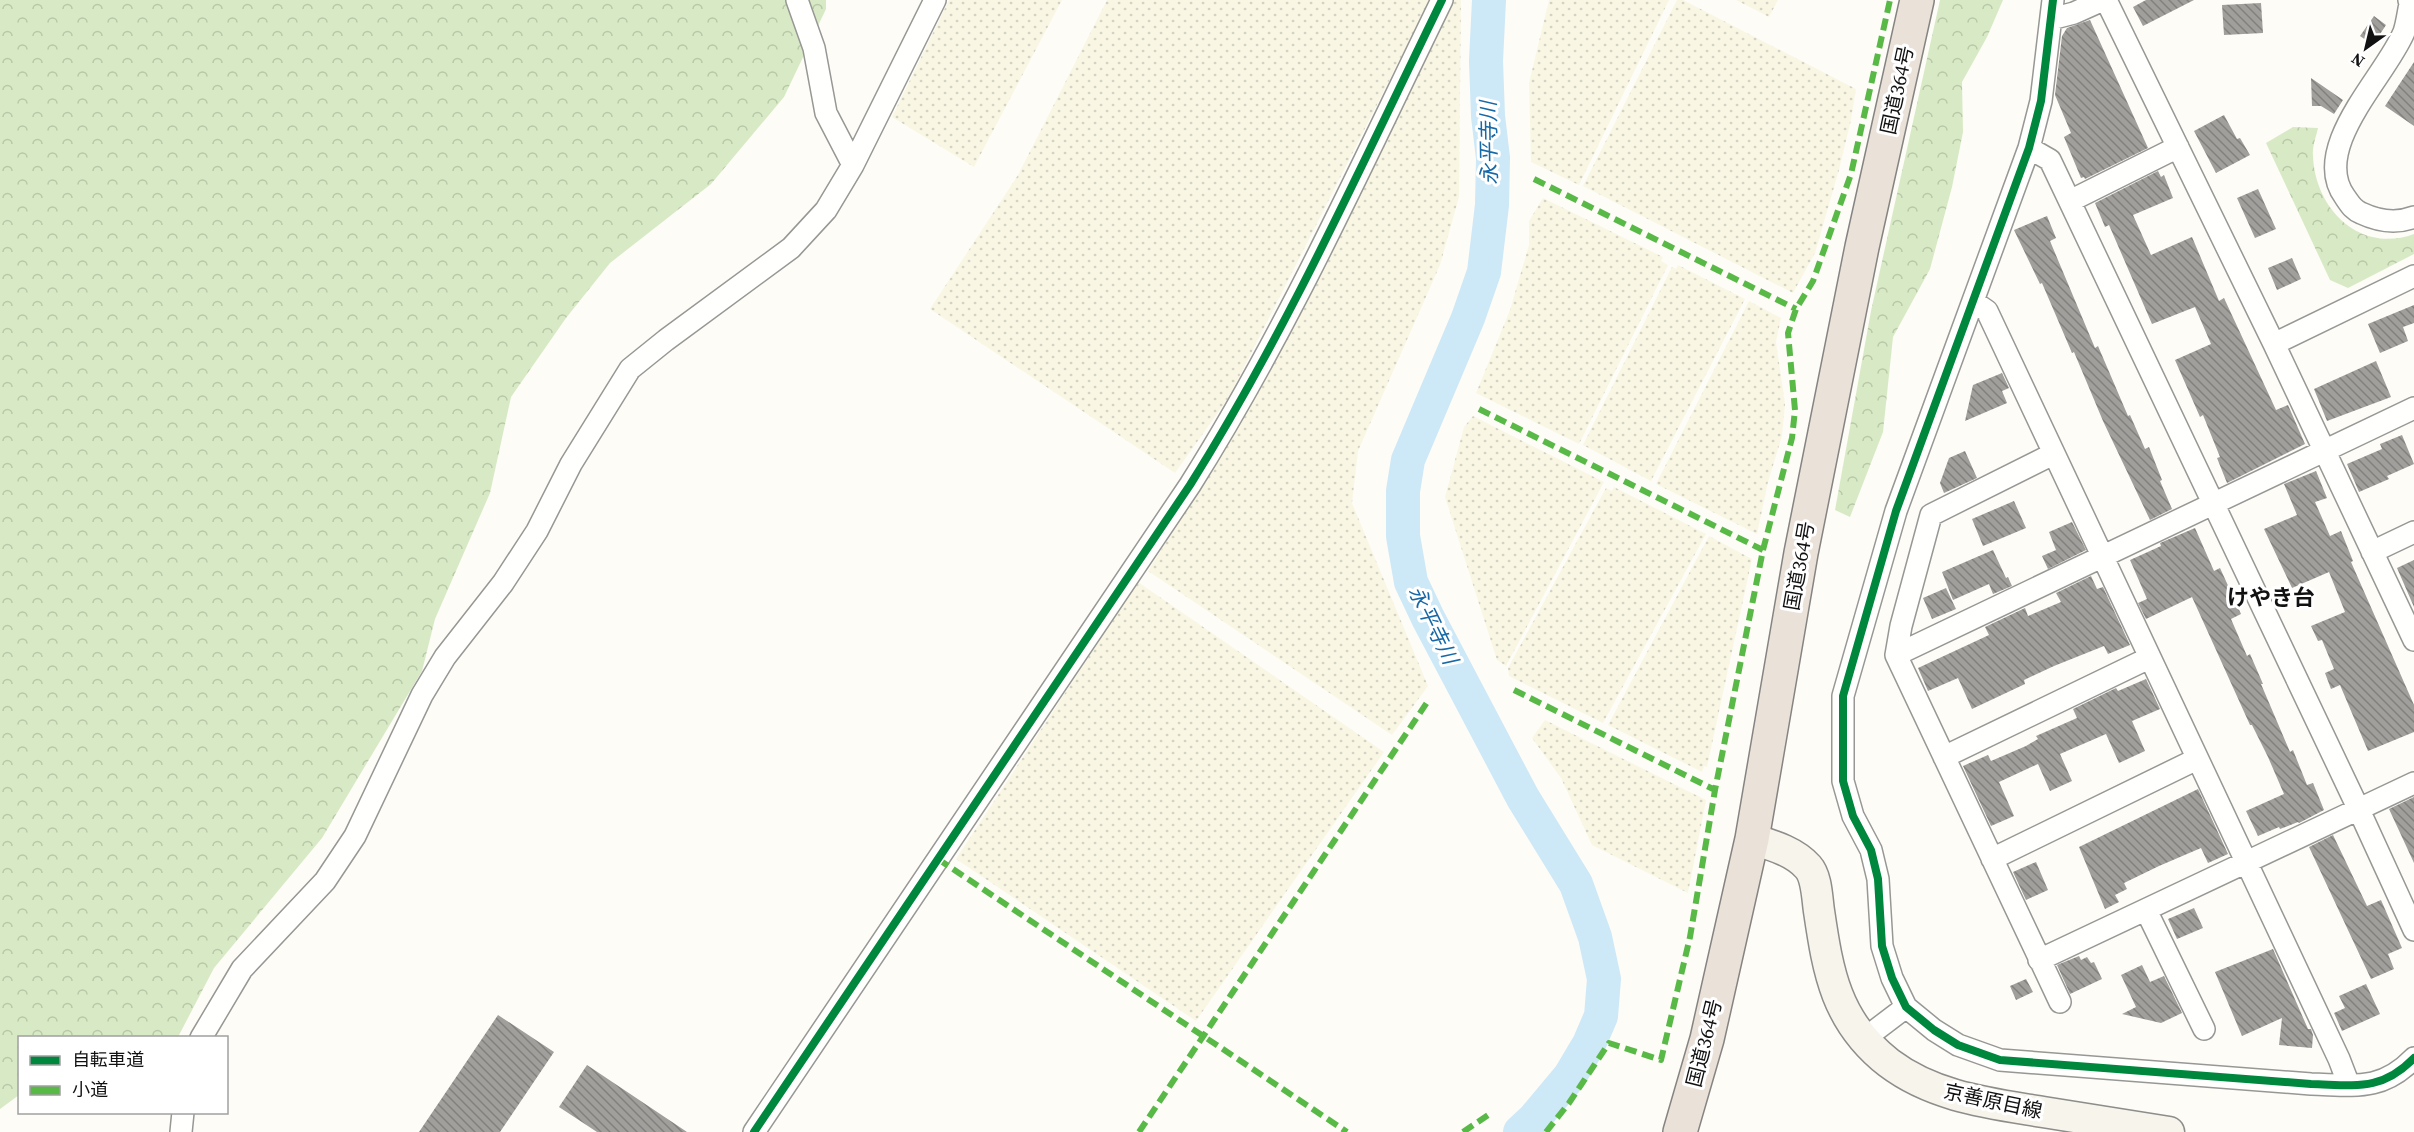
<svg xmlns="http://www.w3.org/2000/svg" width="2414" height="1132" font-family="'Source Serif 4','Noto Sans JP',serif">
<defs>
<pattern id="farmland-dots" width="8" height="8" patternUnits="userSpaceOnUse" patternTransform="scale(1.5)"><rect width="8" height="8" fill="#f9f7e4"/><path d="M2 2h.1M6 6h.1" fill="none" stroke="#d4d3c3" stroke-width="1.8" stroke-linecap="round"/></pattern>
<pattern id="forest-crowns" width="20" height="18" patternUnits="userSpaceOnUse" patternTransform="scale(1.5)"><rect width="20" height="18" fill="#d8eac5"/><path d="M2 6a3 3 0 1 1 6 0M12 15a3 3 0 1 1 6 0" fill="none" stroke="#b8c8a8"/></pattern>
<pattern id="building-back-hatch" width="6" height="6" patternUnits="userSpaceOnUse" patternTransform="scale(1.5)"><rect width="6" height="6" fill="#a19f9c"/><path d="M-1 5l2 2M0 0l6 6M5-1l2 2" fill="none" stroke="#82807e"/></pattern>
</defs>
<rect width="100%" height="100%" fill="#fdfcf7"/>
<path fill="url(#farmland-dots)" d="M949,0h113l-88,167 -82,-50z
M1107,0h323l-201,397 -54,76 -245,-164 88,-134z
M1450,0h11l-2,197 -19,68 -82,186 -6,52 76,183 -36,49 -244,-164 86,-137 140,-274z
M1549,0h120l-90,185 -48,-23 -2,-79z
M1677,0h6l173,89 -5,31 -12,50 -24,83 -22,40 -210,-107z
M1736,0h42l-9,17z
M1543,198l120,59 -2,4 7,4 -89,179 -103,-51 34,-83 19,-65v-24z
M1678,265l67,34 -94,182 -68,-36 89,-178 4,2z
M1749,301l32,17 -5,24 9,62 -3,32 -14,46 -11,52 -101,-50z
M1473,416l131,66 -98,184 -9,-6 -52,-163 19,-70z
M1614,487l92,47 -103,189 -94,-47 -1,-8 98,-180 6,3z
M1709,536l43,23 -45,208 -3,-1 -2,6 -94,-47z
M1138,582l246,170 -188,269 -240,-162z
M1545,720l161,80 -18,93 -96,-48 -31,-67 -29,-40z"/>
<path fill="url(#forest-crowns)" d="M0,0h826v9l-42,88 -73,87 -101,79 -44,55 -55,79 -21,96 -55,126 -13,52 -100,167 -108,130 -36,69 -158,1 -1,57 -19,14z
M1940,0h63l-16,37 -25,45 1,50 -11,55 -22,82 -37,68 -10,95 -33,85 -15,-7 36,-199z
M2293,127l25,1c-2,9 -6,19 -5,28 2,53 47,98 101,78v20l-66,34 -18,-8 -64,-137z"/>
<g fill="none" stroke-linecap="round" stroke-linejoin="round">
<path stroke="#cde8f7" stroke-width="34" d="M1489,0l-3,61 2,55 5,42 -1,47 -8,67 -16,46 -60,142 -5,31v45l8,46 17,36 95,180 53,86 19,53 9,42 -3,37 -12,28 -19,32 -36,43 -14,13"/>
</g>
<path fill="url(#building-back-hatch)" d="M2146,0h48l-51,26 -10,-19z
M2261,3l2,30 -39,2 -2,-30z
M2374,16l12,9 -13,20 -13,-9z
M2090,20l58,128 -63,31 -1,-2 -3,1 -17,-41 7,-4 -16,-38 7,-59 5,-8z
M2414,62v64l-29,-20z
M2311,78l32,22 -9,14 -13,-8h-9z
M2224,115l13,24 3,-1 10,17 -34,18 -22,-42z
M2158,171l3,6 3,-2 9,23 -40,17 18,40 41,-18 27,64 5,-3 52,112 12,-5 17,39 -78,39 -10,-25 3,-1 -17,-42 -3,2 -25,-57 36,-16 -16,-37 -43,17 -43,-99 -4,2 -10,-24z
M2258,189l18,40 -21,9 -18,-40z
M2047,216l9,22 -6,3 45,107 3,-2 30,70 2,-1 15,34 4,-2 13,33 -2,1 12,28 -22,11 -47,-99 -29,-69 -2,1 -30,-70 -2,1 -26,-54z
M2292,258l9,21 -24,11 -9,-22z
M2414,305v18l-11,4 5,14 -28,12 -12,-29z
M2376,361l15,36 -64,24 -13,-32z
M2002,373l7,15 -7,3 5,12 -42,18 8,-36z
M2402,435l12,29 -27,12 2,3 -30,13 -12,-28 35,-15 -2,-5z
M1965,451l12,27 -33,15 -4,-10 9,-25z
M2316,471l11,27 -12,4 15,34 11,-5 12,30 -2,1 63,143v27l-46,19 -28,-66 -9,4 -6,-16 9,-4 -12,-29 -4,1 -7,-15 34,-14 -16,-40 -37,16 -28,-59 33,-14 -13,-31z
M2014,501l12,27 -43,18 -11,-27z
M2072,522l14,28 -38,19 -6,-13 14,-6 -7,-18z
M2195,528l19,43 6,-3 21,46 -10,5 16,37 3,-2 13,30h-2l29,68 3,-2 14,35 6,-2 11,27 -25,13 -1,-1 -18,7 -1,-2 -21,9 -12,-25 38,-17 -16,-37 -16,-32h-2l-58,-128 -46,22 -8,-16 9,-4 -17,-39 31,-14 -1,-3z
M1993,550l13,28 2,-1 4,9 -19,8 -4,-10 -36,16 -11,-28z
M2414,560v47l-17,-39z
M2091,576l6,13 6,-2 27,58 -22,9 -4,-8 -50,20 -30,14 1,4 -53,25 -14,-31 -30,13 -10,-23 71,-33 -4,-8 40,-19 3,8 33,-14 -5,-9z
M1946,588l10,21 -24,10 -9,-21z
M2146,679l14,30 -28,12 13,30 -26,12 -13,-29 -46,20 12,27 -22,10 -12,-27 -39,18 15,34 -23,10 -28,-60 25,-11 3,6 35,-15 12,-7 -2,-3 41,-18 -4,-9 43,-21 2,3z
M2198,789l30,65 -20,9 -7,-15 -42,18 -35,17 3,6 -12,6 4,7 -14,7 -26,-62z
M2414,797v66l-25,-54z
M2333,835l34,71 14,-6 21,48 -14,6 6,15 -23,10 -62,-132z
M2036,862l12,28 -22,10 -13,-28z
M2194,908l9,20 -26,11 -9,-20z
M2273,949l35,80h3l2,6 -1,13 -33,-3 3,-27 -40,18 -27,-64z
M2079,956l2,4 6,-3 4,6 3,-1 8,17 -32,15 -13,-29z
M2142,965l8,17 14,-6 18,37 -21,10 -39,-9 14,-7 -15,-32z
M2026,979l7,13 -17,8 -6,-14z
M2366,984l14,30 -38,17 -8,-18 11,-5 -6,-12z
M498,1015l56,37 -54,80h-81z
M587,1065l100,67h-90l-38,-25z"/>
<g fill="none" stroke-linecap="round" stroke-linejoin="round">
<defs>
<path id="street" d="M797,0l17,48 12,65 27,52
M2053,0l-12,101 -12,47 -133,363 -53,185v85l10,35 18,34 7,29 4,67 10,32 14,29 28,23 24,15 42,15 311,24c43,1 70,8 103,-26
M2106,0l168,344 140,296
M2409,0l1,4c-2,9 -3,19 -6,28 -18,44 -95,116 -59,165 5,7 8,13 16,16 17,8 35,11 53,4
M2051,19l23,-6 29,-13
M2029,148l21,12 309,650 55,120
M2070,201l108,-54
M1974,302l13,9 352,748 10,26
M2274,344l140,-68
M2372,552l42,-20
M1896,655l5,-29 30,-111 122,-61
M1944,757l205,-99
M1992,859l205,-100
M2146,910l58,119
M2039,960l375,-177
M2060,1002l-164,-347 518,-247
M201,1038l41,-69 83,-88 30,-45 67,-141 23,-38 58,-74 34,-52 34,-67 59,-95 36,-29 125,-92 35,-38 27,-45 82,-165
M1864,1039l42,-32
M181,1132l2,-20
M754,1132l436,-647c97,-154 172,-321 252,-485"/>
<path id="secondary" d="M1752,839c19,6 42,12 56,28 9,10 9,31 11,44 9,61 17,111 70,152 45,34 100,40 154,49 42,7 84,13 126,20"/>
<path id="highway" d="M1680,1132l27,-93 45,-200 49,-286 61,-306 55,-247"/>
</defs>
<use href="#street" stroke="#979795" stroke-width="24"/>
<use href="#secondary" stroke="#8e8d8b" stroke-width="33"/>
<use href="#highway" stroke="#858482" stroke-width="36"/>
<use href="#street" stroke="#fffffe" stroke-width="21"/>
<use href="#secondary" stroke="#f6f4eb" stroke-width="30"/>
<use href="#highway" stroke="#eae1d8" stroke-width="33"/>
<path stroke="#58b947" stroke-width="6" stroke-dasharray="12 6" stroke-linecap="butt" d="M1534,179l262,130
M1479,409l284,141
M1514,690l201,100
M938,859l409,273
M1139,1132l289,-431
M1463,1132l28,-19
M1546,1132l23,-29 40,-60 52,17 29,-123 25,-147 48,-240 29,-112 3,-28 -7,-77 8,-24 17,-28 38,-107 39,-174"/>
<defs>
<path id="cycleway" d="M2053,0l-12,101 -12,47 -133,363 -53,185v85l10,35 18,34 7,29 4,67 10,32 14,29 28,23 24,15 42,15 311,24c43,1 70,8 103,-26
M754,1132l436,-647c97,-154 172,-321 252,-485"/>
</defs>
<use href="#cycleway" stroke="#fff" stroke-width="11"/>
<use href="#cycleway" stroke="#00873e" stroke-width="8"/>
</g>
<g text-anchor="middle" stroke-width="6" stroke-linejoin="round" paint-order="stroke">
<g font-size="20" fill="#111" stroke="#fff">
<text transform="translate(1897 90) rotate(-78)" y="7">国道364号</text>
<text transform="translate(1799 566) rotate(-80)" y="7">国道364号</text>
<text transform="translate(1704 1043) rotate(-76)" y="7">国道364号</text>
<text transform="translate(1993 1101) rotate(12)" y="7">京善原目線</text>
</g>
<g font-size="21" font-style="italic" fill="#1768a6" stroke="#fff">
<text transform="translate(1489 143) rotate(-91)" y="7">永平寺川</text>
<text transform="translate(1433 625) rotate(64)" y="7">永平寺川</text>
</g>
<g font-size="22" font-weight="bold" fill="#111" stroke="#fff">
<text x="2271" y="605">けやき台</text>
</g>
</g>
<rect x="18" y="1036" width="210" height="78" fill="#ffffff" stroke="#a0a0a0" stroke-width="1.5"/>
<rect x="30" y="1056" width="30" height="9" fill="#00873e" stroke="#a0a0a0" stroke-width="1.5"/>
<text x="72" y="1066" font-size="18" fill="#111111">自転車道</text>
<rect x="30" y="1086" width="30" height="9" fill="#58b947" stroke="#a0a0a0" stroke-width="1.5"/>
<text x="72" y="1096" font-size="18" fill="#111111">小道</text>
<g transform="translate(2366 48) rotate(214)" stroke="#ffffff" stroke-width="4.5" paint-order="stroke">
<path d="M0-4.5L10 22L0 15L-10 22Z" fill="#111111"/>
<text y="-9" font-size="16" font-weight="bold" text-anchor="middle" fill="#111111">N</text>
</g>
</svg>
